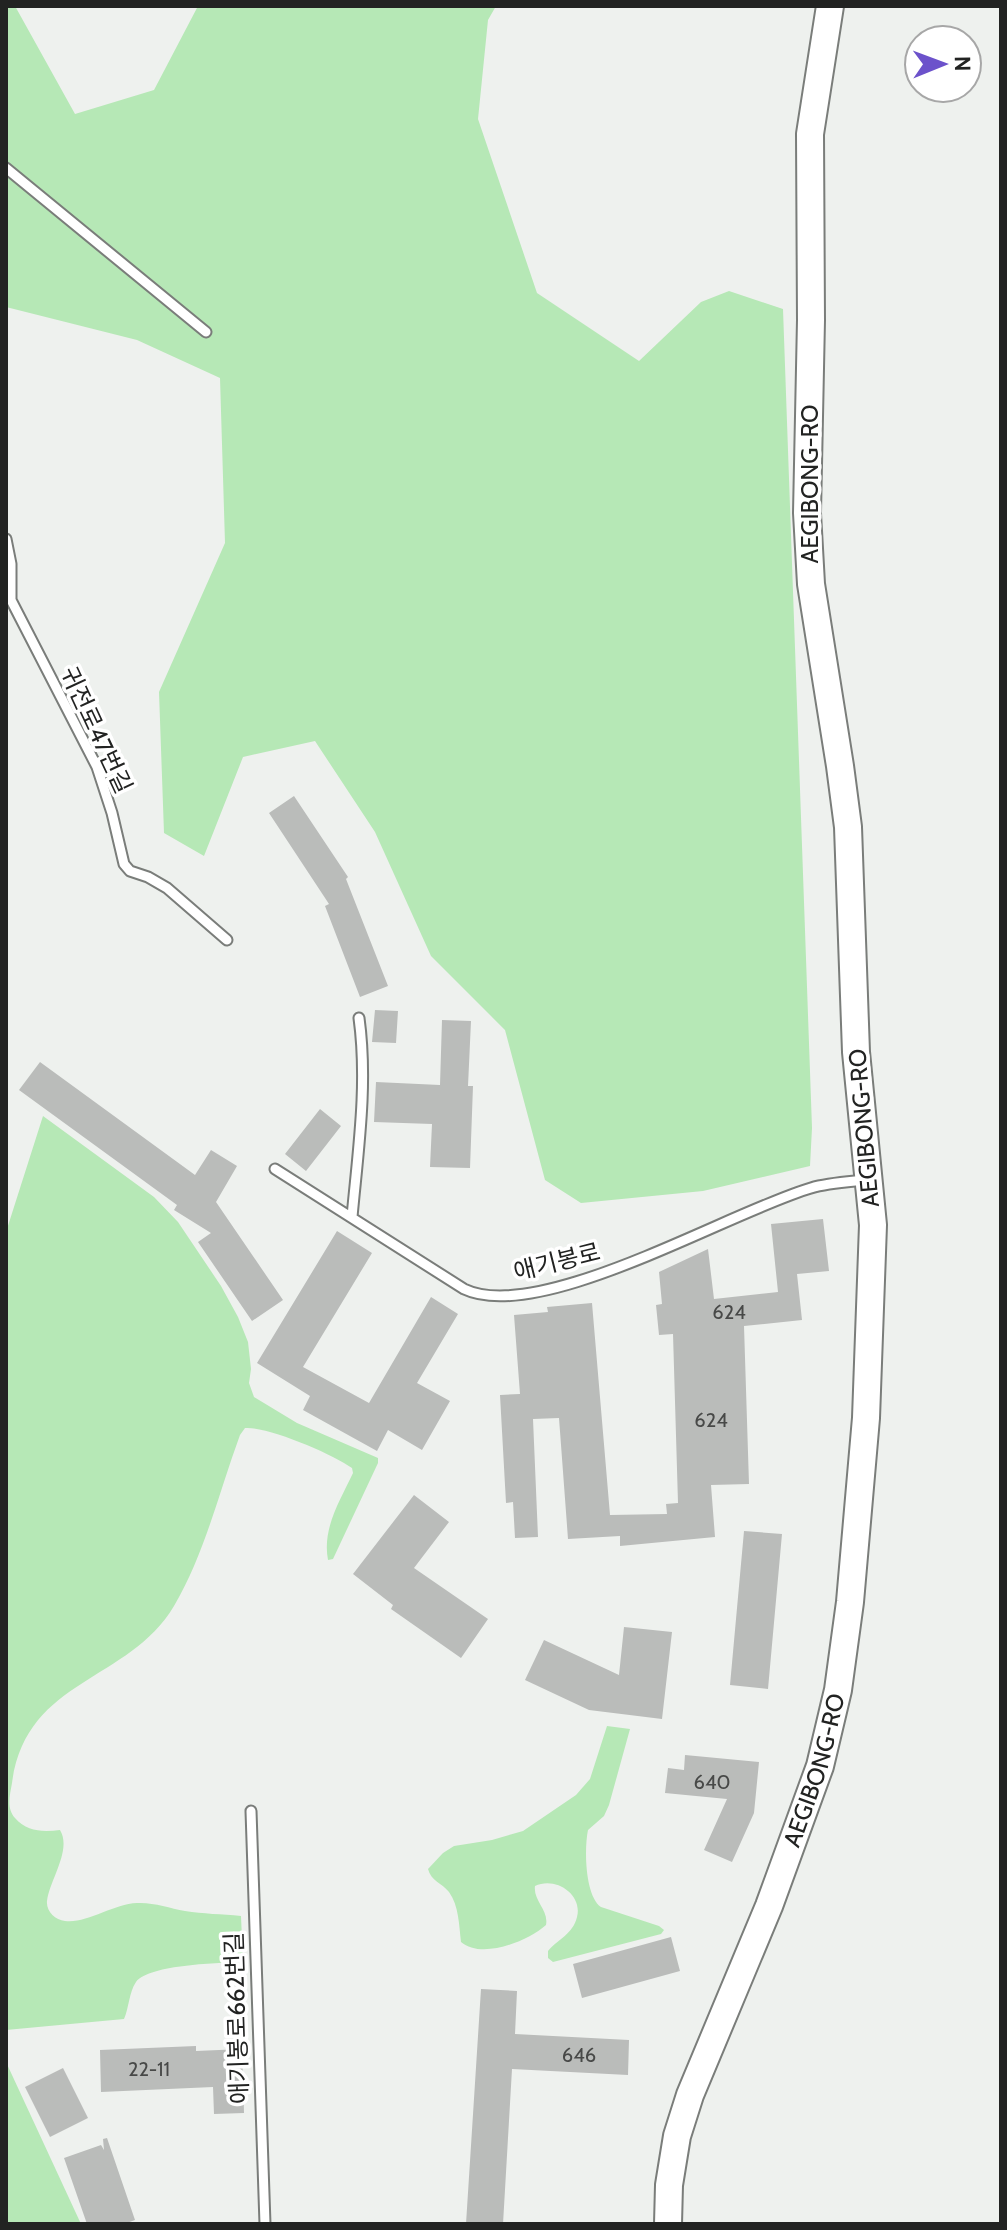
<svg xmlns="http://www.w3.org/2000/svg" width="1007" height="2230" font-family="Cabin,'Noto Sans KR',sans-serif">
<rect width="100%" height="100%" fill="#eef1ee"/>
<path fill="#b6e8b6" d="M6,6h9l60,108 79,-24 44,-84h298l-8,14 -10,99 59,174 102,68 62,-59 28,-11 54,18 29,819 -2,38 -107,25 -122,12 -36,-23 -40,-150 -74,-74 -56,-124 -60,-91 -72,16 -39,99 -40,-23 -5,-141 66,-149 -5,-165 -83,-38 -131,-33z
M43,1116l111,81 24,25 43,64 17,31 10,25 3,27 -2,14 5,14 43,26 81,35v5l-45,96 -5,1c-6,-32 12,-59 25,-87l-1,-5c-19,-14 -85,-42 -107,-40l-5,7c-21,57 -35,118 -66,171 -46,77 -148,72 -162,177 -2,12 -6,25 3,35 12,14 28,14 45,12 12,20 -10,49 -13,71 -1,10 8,19 18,20 21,3 48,-17 72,-18 16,-1 32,5 48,8 18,3 37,3 56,5l2,46c-22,1 -93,2 -107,20 -7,10 -7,26 -12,37l-118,11v-798z
M607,1726l23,3 -21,76 -5,11 -16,14c-4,19 -3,66 13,77l58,19 5,4 -3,4 -108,28 -5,-4v-7c10,-12 25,-17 29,-34 6,-23 -22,-41 -42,-31 -2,15 14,24 11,39 -18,16 -64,35 -85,17 -2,-17 -2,-36 -12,-50 -7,-9 -18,-11 -21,-23l15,-16 11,-7 38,-6 31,-9 53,-36 14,-16z
M6,2062l75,162h-75z"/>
<path fill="#babcba" d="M294,796l54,81 -2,2 42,107 -28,11 -35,-91 4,-2 -60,-91z
M375,1010l23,1 -2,32 -24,-1z
M442,1020l29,1 -3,65h5l-3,82 -40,-1 2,-43 -58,-2 2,-40 64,3z
M40,1062l155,113 16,-25 26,16 -21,36 67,98 -31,21 -54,-79 13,-9 -37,-23 3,-5 -158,-115z
M320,1109l21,17 -35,45 -21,-17z
M823,1219l6,52 -32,3 5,46 -58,6 5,158 -38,1 4,52 -95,9v-10l-52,3 -9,-121 -26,1 5,118 -23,1 -2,-36 -7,1 -6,-108 20,-1 -6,-79 34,-3 -1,-5 45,-4 18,212 57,-1 -1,-10 12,-1 -5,-169 -14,1 -3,-30 6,-1 -3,-32 49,-23 6,50 64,-7 -7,-68z
M337,1231l35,22 -69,114 66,36 62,-106 27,17 -41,69 33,18 -28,49 -34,-20 -11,21 -74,-41 7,-14 -53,-33z
M414,1495l35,27 -35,46 74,51 -27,39 -70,-49 2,-4 -40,-31z
M744,1531l38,3 -14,155 -38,-4z
M624,1627l48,5 -10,87 -73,-9 -64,-30 19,-40 75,35z
M685,1755l74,7 -5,51 -22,49 -28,-12 23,-51 -62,-6 3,-25 16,2z
M671,1937l9,34 -98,27 -9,-34z
M481,1989l36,2 -2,43 114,6 -1,35 -116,-6 -9,155h-37z
M196,2046v5l46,-2 2,64 -30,1 -1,-27 -112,5 -1,-42z
M63,2068l25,50 -38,19 -25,-50z
M107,2138l28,82 -11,4h-37l-23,-66 37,-13 3,5 -1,-11z"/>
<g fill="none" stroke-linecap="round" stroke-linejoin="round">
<defs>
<path id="lane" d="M6,168l200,164
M6,539l5,25v36l86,167 15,46 12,51 6,7 18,6 19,11 60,52
M275,1169l189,120c75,36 267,-78 347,-101 17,-5 36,-6 55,-8
M352,1217c6,-66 16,-133 7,-199
M251,1811l14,413"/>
<g id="secondary">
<path id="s1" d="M668,2224l1,-39 8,-49 13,-41 79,-189 51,-140 18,-76 12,-88 16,-184 7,-193 -17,-173 -8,-225 -8,-61 -29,-182 -4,-71 4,-193 -1,-186 20,-128"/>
</g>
</defs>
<use href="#lane" stroke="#7a7d7a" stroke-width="13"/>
<use href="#secondary" stroke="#7a7d7a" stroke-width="30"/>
<use href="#lane" stroke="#fff" stroke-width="9"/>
<use href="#secondary" stroke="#fff" stroke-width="26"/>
</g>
<g text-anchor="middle" stroke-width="7" stroke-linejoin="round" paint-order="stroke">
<g font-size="20" fill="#484948">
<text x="729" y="1319">624</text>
<text x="711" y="1427">624</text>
<text x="712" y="1789">640</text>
<text x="579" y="2062">646</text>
<text x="149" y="2076">22-11</text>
</g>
<g font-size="24" fill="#222322" stroke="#fff">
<text transform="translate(810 484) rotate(-90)" y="8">AEGIBONG-RO</text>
<text transform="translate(96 730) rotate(65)" y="8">귀전로47번길</text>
<text transform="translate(864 1128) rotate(-95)" y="8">AEGIBONG-RO</text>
<text transform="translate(557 1262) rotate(-14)" y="8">애기봉로</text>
<text dy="8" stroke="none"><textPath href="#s1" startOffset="480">AEGIBONG-RO</textPath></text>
<text transform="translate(237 2018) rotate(-92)" y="8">애기봉로662번길</text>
</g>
</g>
<rect width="1007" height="2230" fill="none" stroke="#222322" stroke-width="16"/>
<g transform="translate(943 64) rotate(89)"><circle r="38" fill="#ffffff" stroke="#a7a7a7" stroke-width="2"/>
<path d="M0-6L14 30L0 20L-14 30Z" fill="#6c52cb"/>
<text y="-12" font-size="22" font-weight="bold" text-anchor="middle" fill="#222322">N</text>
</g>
</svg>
